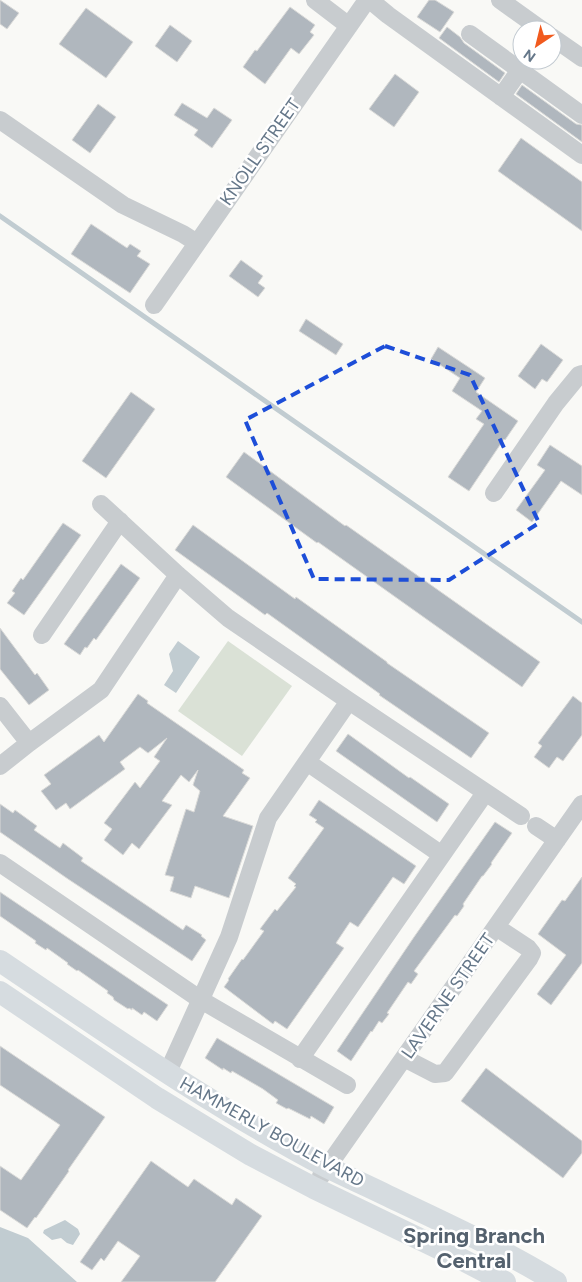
<svg xmlns="http://www.w3.org/2000/svg" width="582" height="1282" font-family="Figtree,sans-serif">
<rect width="100%" height="100%" fill="#f9f9f6"/>
<path fill="#dae1d6" d="M228,641l64,45 -50,70 -64,-45z"/>
<path fill="#c1ccd1" d="M178,641l22,16 -24,36 -12,-8 9,-14 -4,-17z
M65,1220l13,9 2,5 -7,11 -6,-2 -6,-5 -9,2 -9,-7 1,-3z
M0,1227l28,11 49,44h-77z"/>
<g fill="none" stroke-linecap="round" stroke-linejoin="round">
<path stroke="#c1ccd1" stroke-width="5" d="M0,216l582,406"/>
</g>
<path fill="#b0b7be" stroke="#dadad8" d="M0,0l19,13 -12,16 -7,-5z
M429,0h6l19,12 -14,20 -23,-15z
M290,7l25,18 -5,7 4,3 -15,19 -8,-6 -26,36 -22,-17 12,-17 2,1z
M86,8l47,34 -27,36 -47,-34z
M170,25l22,16 -15,21 -22,-16z
M447,27l13,10 4,6 41,30 -6,9 -60,-44z
M395,74l24,18 -25,35 -25,-18z
M522,85l54,39 6,1v17l-66,-48z
M182,103l25,15 7,-10 18,12 -20,28 -18,-13 4,-5 -24,-15z
M98,104l18,13 -26,36 -18,-13z
M521,138l61,44v49l-84,-60z
M91,224l36,24 3,-4 11,7 -4,5 13,8 -20,29 -59,-39z
M241,260l22,16 -5,7 7,5 -7,9 -29,-21z
M306,319l37,25 -7,11 -37,-24z
M541,344l22,16 -16,22 -5,-3 -7,10 -17,-13z
M438,347l47,31 -9,14 42,29 -13,19 -1,-1 -35,52 -21,-14 36,-53 -8,-5 6,-8 -30,-20 8,-13 -29,-19z
M131,392l24,17 -49,69 -24,-17z
M550,445l32,21v29l-21,-14 -29,41 -16,-12 29,-40 -8,-5z
M244,452l101,74 1,-1 194,137 -18,25 -204,-145 -1,1 -91,-66z
M63,523l18,12 -57,80 -17,-12 8,-10 -3,-2 9,-13 2,2z
M193,525l102,74 1,-2 91,65v1l102,70 -18,25 -92,-63 1,-1 -113,-81 -2,2 -90,-65z
M121,564l19,14 -44,62 -2,-2 -7,10 -2,-1 -5,8 -16,-11z
M0,628l35,47 2,-2 12,17 -20,15 -29,-36z
M138,694l10,7 -1,2 97,67 -2,3 8,5 -27,38 30,10 -24,72 -34,-12 -4,12 -21,-7 4,-14 -9,-2 21,-66 8,3 6,-21 -7,-6 5,-15 -9,12 -8,-7 -19,26 10,4 -33,44 -7,-6 -9,12 -19,-15 8,-11 -8,-6 31,-41 5,6 20,-27 -6,-4 13,-19 -19,15 -8,-6 -20,15 5,7 -55,40 -4,-6 -10,7 -15,-19 10,-7 -7,-9 55,-40 5,7z
M573,696l9,7v32l-19,26 -6,-4 -8,11 -15,-11 8,-11 -4,-3z
M348,734l61,44 1,-1 39,27 -12,18 -101,-71z
M319,800l97,66 -12,18 -11,-7 -35,50 -8,-5 -14,21 8,5 -57,81 -12,-8 -2,3 -49,-37 5,-7 -1,-1 14,-20 1,1 21,-29 -4,-2 15,-20 2,2 19,-24 -2,-1 2,-2 -8,-6 36,-50 -9,-6 2,-2 -8,-5z
M0,804l13,9 2,-3 22,16 -3,4 26,18 3,-5 20,15 -2,3 102,69 3,-5 16,10 -1,1 5,4 -14,21 -124,-82 -68,-47z
M495,822l17,11 -21,30 1,1 -9,12h-1l-19,28 1,2 -7,10 -2,-1 -41,56 4,3 -7,10 -3,-2 -21,31 2,1 -7,9 -3,-2 -7,11 -1,-1 -20,30 -14,-10 77,-114z
M582,877v86l-31,42 -14,-11 29,-39 -28,-21 24,-34 3,1z
M0,892l168,113 -11,16 -13,-9 -2,3 -10,-7v2l-3,-2 -1,1 -14,-9 -1,-3 -6,-4 1,-2 -30,-21 -1,1 -10,-7 1,-1 -21,-15 -1,2 -11,-7 1,-2 -36,-25z
M217,1038l117,69 -10,17 -13,-8 -1,3 -22,-11 -1,1 -11,-6 2,-3 -15,-11 -31,-18 -1,2 -8,-5v2l-18,-12z
M0,1046l105,71 -37,53 1,1 -33,47 -1,-1 -8,11 -27,-18v-44l21,14 39,-55 -60,-40z
M486,1068l96,73v12l-19,25 -102,-77z
M151,1161l37,26 6,-8 38,26 4,-7 26,18 -47,66h-94l19,-26 -22,-15 -14,20 -3,-3 -9,12 -12,-8z"/>
<g fill="none" stroke-linecap="round" stroke-linejoin="round">
<path stroke="#c8cccf" stroke-width="18" d="M315,0l34,26
M370,0l18,15 194,140
M500,0l42,30
M470,34l112,81
M552,37l30,21
M501,97l19,-27
M0,120l123,85 60,29 14,9
M154,305l213,-305
M494,493l62,-90 23,-28 3,-1
M101,504l77,71 50,43 121,83 172,115
M42,635l78,-114
M0,706l29,37
M307,762l135,93
M0,766l29,-23 72,-53 77,-115
M536,826l21,14
M0,863l201,137 146,85
M404,1058l31,16 10,-1 84,-114 3,-6 -4,-5 -32,-21
M300,1059l185,-266
M167,1074l62,-137 39,-119 81,-117
M321,1176l261,-372"/>
<path stroke="#d6dce0" stroke-width="22" d="M0,961c107,72 213,146 327,206 20,10 41,19 61,29 57,27 114,53 168,86
M0,992l157,106 94,57 63,33 145,70 46,24"/>
</g>
<path fill="none" stroke="#1d4ed8" stroke-width="4" stroke-dasharray="10 6" stroke-linejoin="round" d="M385,346l85,29 69,148 -90,57 -135,-1 -69,-159z"/>
<g text-anchor="middle" stroke-width="5" stroke-linejoin="round" paint-order="stroke">
<g font-size="18" fill="#657789" stroke="#fff">
<text transform="translate(260 152) rotate(-55)" y="6">KNOLL STREET</text>
<text transform="translate(448 996) rotate(-55)" y="6">LAVERNE STREET</text>
<text transform="translate(272 1132) rotate(29)" y="6">HAMMERLY BOULEVARD</text>
</g>
<g font-size="22" font-weight="bold" fill="#54616e" stroke="#fff">
<text x="474" y="1243">Spring Branch<tspan x="474" dy="25">Central</tspan></text>
</g>
</g>
<g transform="translate(537 45) rotate(215)"><circle r="24" fill="#ffffff" stroke="#c1c9d0"/>
<path d="M0-4L9 19L0 12L-9 19Z" fill="#f15a1e"/>
<text y="-8" font-size="14" font-weight="bold" text-anchor="middle" fill="#657789">N</text>
</g>
</svg>
